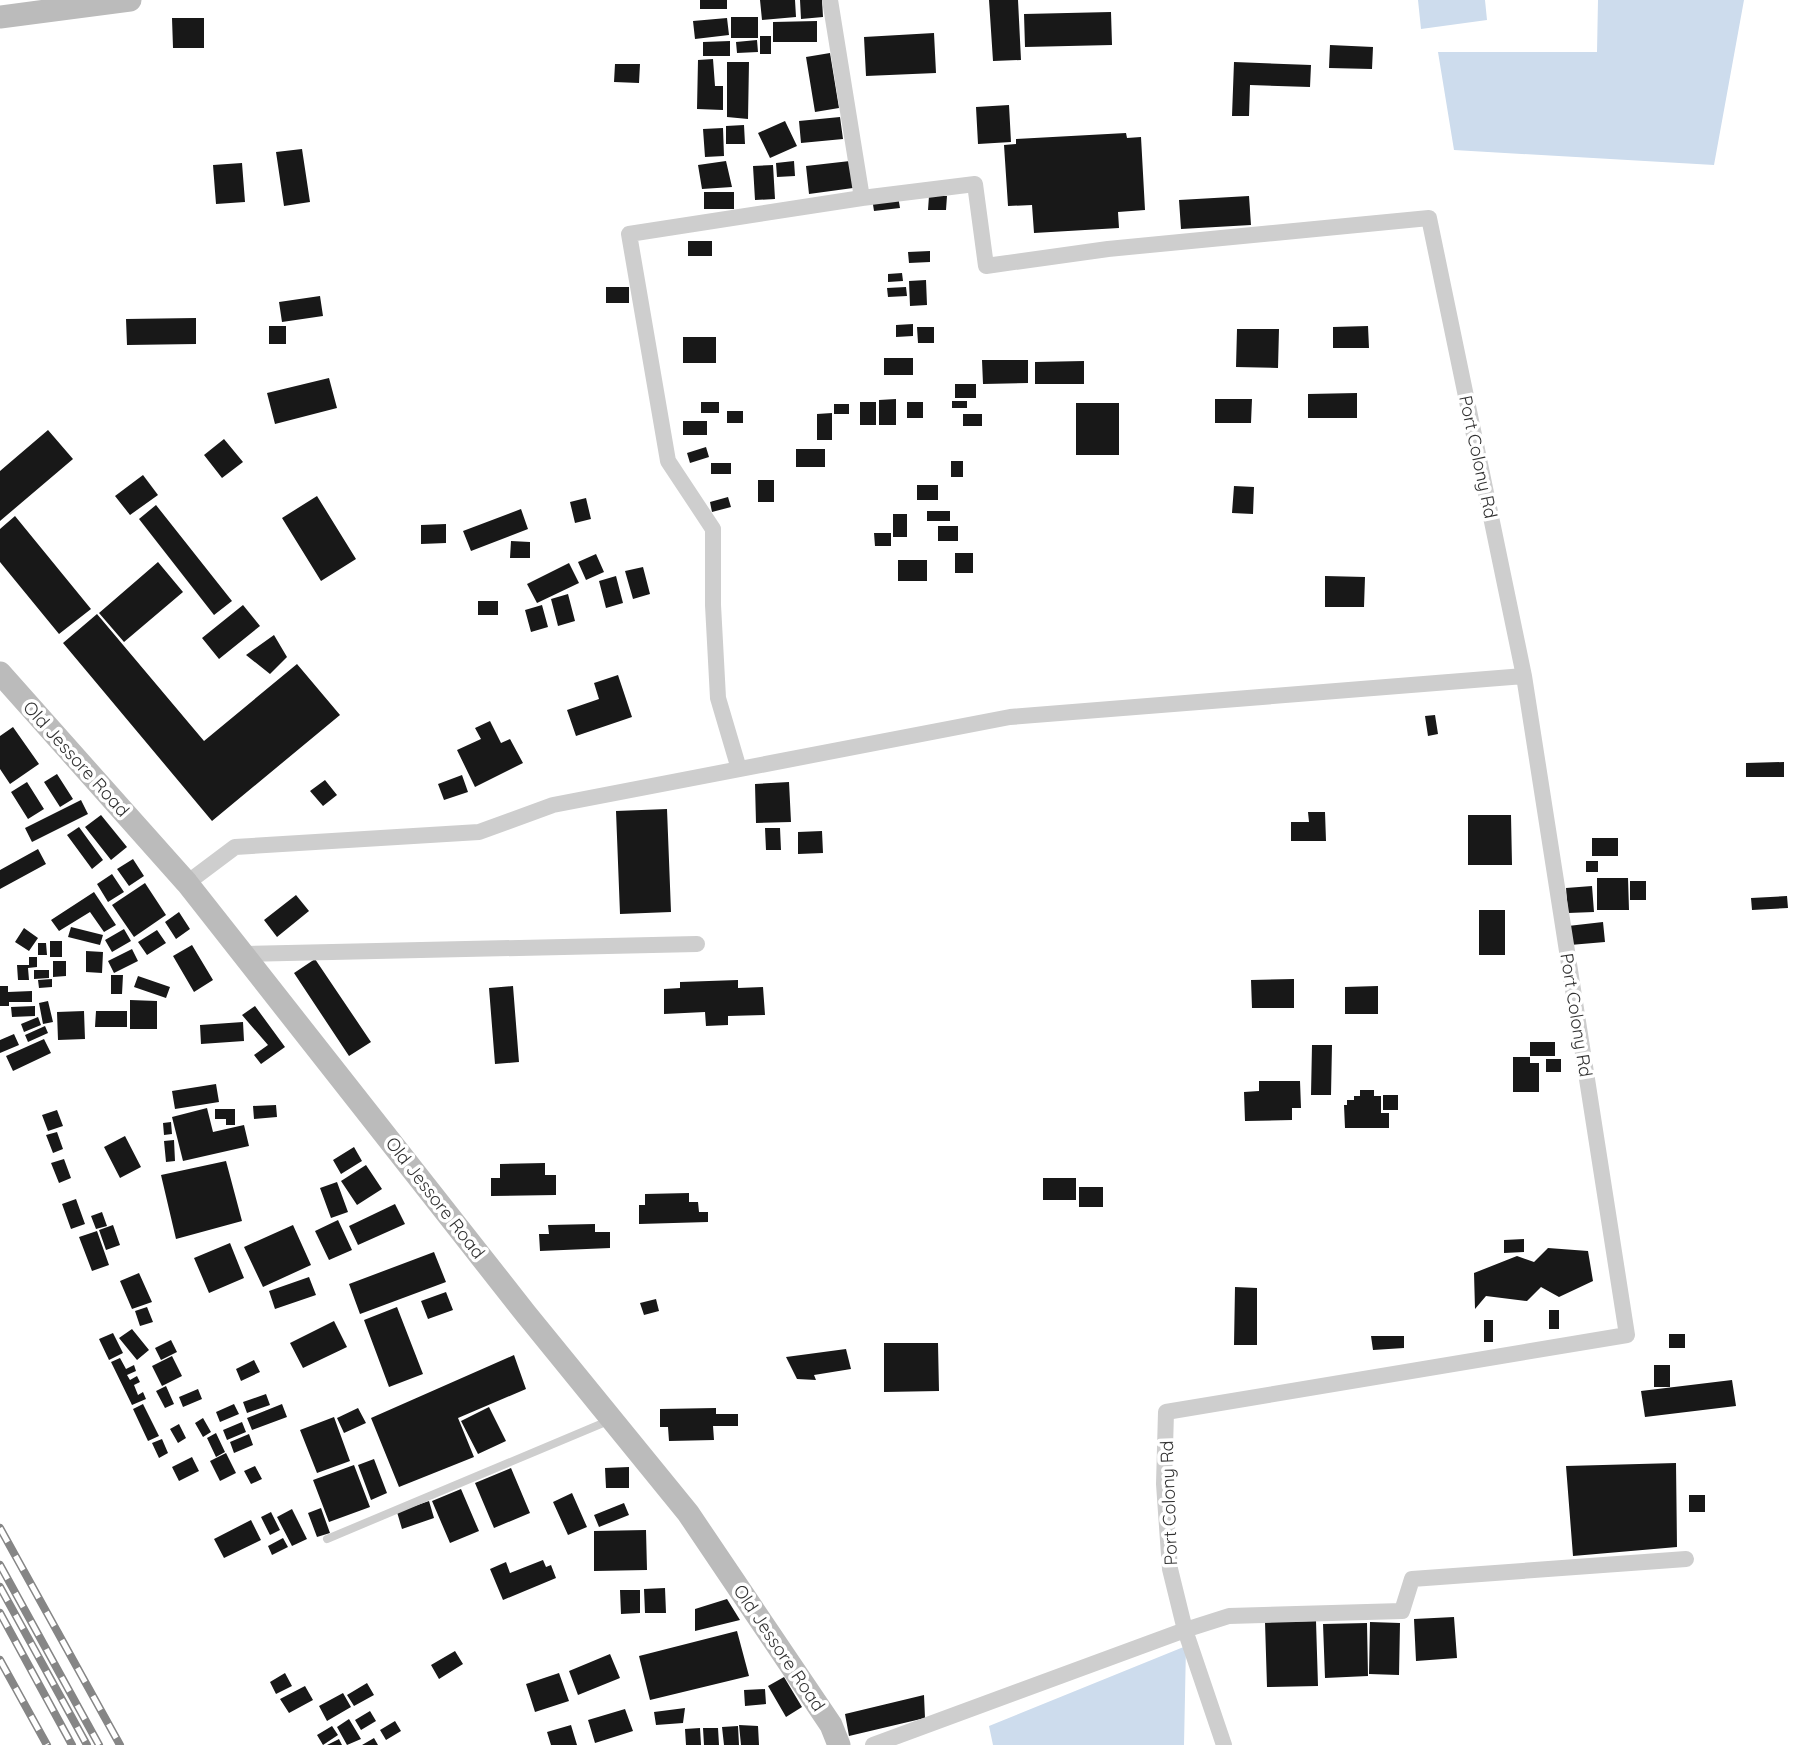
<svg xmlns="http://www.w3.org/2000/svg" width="1794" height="1745" font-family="Quicksand,sans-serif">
<rect width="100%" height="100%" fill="#fff"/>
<path fill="#cddced" d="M1418,0h67l2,20 -66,9z
M1598,0h146l-30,165 -260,-15 -16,-98h159z
M1186,1646l-2,99h-191l-4,-19z"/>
<path fill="#181818" d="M700,0h27v9h-27z
M760,0h35l1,17 -34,3z
M800,0h22l1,17 -22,2z
M989,0h29l3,60 -28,1z
M1111,12l1,33 -87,2 -1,-33z
M731,17h27v21h-27z
M172,18h32v30h-31z
M727,18l2,17 -34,4 -2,-18z
M817,21v21h-44v-20z
M934,33l2,40 -70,3 -2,-39z
M760,36h11v18h-11z
M757,40l1,12 -21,1 -1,-11z
M730,41v15h-27v-14z
M1330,45l43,2 -1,22 -43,-1z
M830,53l9,55 -24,4 -9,-55z
M713,59l2,27h8v24l-26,-1 1,-49z
M727,62h22l-1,57 -21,-2z
M1234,62l77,3 -1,22 -60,-2 -1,31h-17z
M615,64h25l-1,19 -25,-1z
M1009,105l2,37 -33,2 -2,-37z
M840,117l3,22 -42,4 -2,-22z
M785,121l12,25 -27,12 -12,-25z
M744,125l1,19h-19v-18z
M723,128l1,28 -19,1 -2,-28z
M1126,133l1,5 14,-1 4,73 -27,2 1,16 -85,5 -2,-28 -24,1 -4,-61 12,-1v-5z
M302,149l8,53 -26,4 -8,-54z
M726,161l6,26 -30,2 -4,-24z
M794,161l1,15 -18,1 -1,-14z
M850,161l3,27 -44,6 -3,-28z
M242,163l3,39 -29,2 -3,-39z
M773,165l2,34 -20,1 -2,-34z
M704,192h30v17h-30z
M898,196l2,12 -26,3 -2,-13z
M929,196h18l-1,14h-18z
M1249,196l2,29 -70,4 -2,-29z
M688,241h24v15h-24z
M930,251v11l-21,1 -1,-11z
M902,273l1,8 -15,1v-8z
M926,280l1,25 -17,1 -1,-25z
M606,287h23v16h-23z
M906,287l1,9 -19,1 -1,-9z
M320,296l3,20 -41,6 -3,-20z
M196,318v26l-69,1 -1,-26z
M913,324v12l-17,1v-12z
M269,326h17v18h-17z
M1368,326l1,22h-36v-21z
M917,327h17v16h-16z
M1237,329h42l-1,39 -42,-1z
M683,337h33v26h-33z
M884,358h29v17h-29z
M982,360h46v23l-45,1z
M1084,361v23h-49v-22z
M329,378l8,30 -62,16 -8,-31z
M955,384h21v14h-21z
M1357,393v25h-49v-24z
M896,399v26h-17v-25z
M1215,399h37l-1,24h-36z
M952,401h15v7h-15z
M701,402h18v11h-18z
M860,402h16v23h-16z
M907,402h16v16h-16z
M1076,403h43v52h-43z
M834,404h15v10h-15z
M727,411h16v12h-16z
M832,413v27h-15v-26z
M963,414h19v12h-19z
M683,421h24v14h-24z
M48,430l25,29 -73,62v-50z
M224,439l19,23 -21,16 -18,-23z
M706,447l3,10 -19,6 -3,-10z
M796,449h29v18h-29z
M951,461h12v16h-12z
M711,463h20v11h-20z
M143,475l15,20 -28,20 -15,-19z
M758,480h16v22h-16z
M917,485h21v15h-21z
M1234,486l20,1 -1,27 -21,-1z
M317,496l39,63 -35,22 -39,-63z
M728,497l3,10 -19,5 -2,-10z
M586,498l5,21 -16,4 -5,-21z
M156,505l76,96 -18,14 -75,-96z
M521,509l7,20 -57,22 -8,-20z
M927,511h23v10h-23z
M893,514h14v23h-14z
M15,516l76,93 -32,25 -59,-72v-33z
M446,524v19l-25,1v-19z
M938,526h20v15h-20z
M874,533h17v13h-16z
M511,541l19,1v16h-20z
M955,553h18v20h-18z
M596,554l8,18 -18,8 -8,-18z
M898,560h29v21h-29z
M158,562l25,30 -59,50 -25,-29z
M569,563l10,20 -42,20 -10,-19z
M643,567l7,27 -17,5 -8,-28z
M616,576l7,27 -17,5 -7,-27z
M1325,576l40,1 -1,30h-39z
M568,594l7,27 -17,5 -7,-27z
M478,601h20v14h-20z
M243,605l17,21 -41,33 -17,-21z
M542,605l6,22 -17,5 -6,-22z
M97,614l107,127 93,-77 43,51 -128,106 -149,-178z
M274,635l13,22 -17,17 -24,-19z
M618,675l14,42 -56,19 -9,-26 32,-11 -5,-16z
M1435,715l3,19 -10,2 -3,-20z
M490,721l11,22 9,-4 13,24 -48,24 -18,-37 24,-11 -6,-11z
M13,727l26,37 -29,20 -10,-15v-33z
M1784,762v15h-38v-14z
M57,774l16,25 -13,8 -16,-25z
M462,775l6,17 -24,8 -6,-16z
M325,780l12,15 -14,11 -13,-15z
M27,782l17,27 -16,10 -17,-27z
M789,782l2,40 -35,1 -1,-39z
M81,800l7,14 -56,28 -7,-14z
M667,809l4,103 -51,2 -4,-103z
M1308,812h17l1,29h-35v-19h18z
M101,815l26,32 -16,13 -26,-33z
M1468,815h43l1,50h-44z
M79,827l24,33 -11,9 -25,-34z
M765,828h15l1,22h-15z
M822,831l1,22 -25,1v-22z
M1592,838h26v18h-26z
M38,849l8,15 -46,25v-19z
M133,859l11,17 -15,10 -12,-17z
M1586,861h12v11h-12z
M112,874l12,18 -16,10 -11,-18z
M1597,878h31l1,32h-32z
M1630,881h16v19h-16z
M145,883l21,32 -32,22 -22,-32z
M1592,886l2,26 -26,1 -2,-25z
M94,892l22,33 -12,7 -14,-20 -31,19 -8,-11z
M296,895l13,16 -32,26 -13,-17z
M1787,896l1,12 -36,2 -1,-12z
M1479,910h26v45h-26z
M179,912l11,17 -14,10 -11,-17z
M1603,922l2,20 -35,3 -2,-19z
M71,927l32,8 -3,10 -32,-8z
M24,928l14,10 -9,13 -14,-9z
M124,929l7,12 -19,11 -7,-12z
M157,930l9,13 -19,12 -9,-13z
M50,941h12v16h-12z
M38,943h8l1,12h-9z
M192,945l21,35 -19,12 -21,-36z
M132,949l6,12 -24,12 -6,-12z
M86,951l17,1 -1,21 -16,-1z
M29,957h8v10l-9,1 1,12h-11l-1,-15h12z
M315,959l56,83 -22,14 -55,-83z
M53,961h13v15l-13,1z
M34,970h15v8l-15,1z
M111,975h12l-1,19h-11z
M138,976l32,11 -4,11 -32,-11z
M52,979v8l-13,1 -1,-8z
M1294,979v29h-42l-1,-28z
M738,980v8l25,-1 2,28 -37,1v9l-22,1 -1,-14 -41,2v-25l16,-1v-6z
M0,986h8v6l24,-1v11h-23v4h-9z
M513,986l6,76 -24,2 -6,-76z
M1378,986v28h-33v-27z
M130,1000l27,1v28h-27z
M48,1001l5,21 -10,2 -4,-21z
M35,1006v10l-23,1 -1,-10z
M255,1006l30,41 -24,17 -7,-9 14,-10 -26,-30z
M84,1011l1,28 -27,1 -1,-28z
M96,1011h31v16h-32z
M38,1017l3,8 -17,7 -3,-8z
M243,1022l1,19 -43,3 -1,-19z
M45,1026l3,7 -20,9 -3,-7z
M14,1034l5,11 -19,8v-13z
M44,1039l7,14 -38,18 -7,-15z
M1530,1042h25v14h-25z
M1312,1045h20l-1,50h-20z
M1513,1057h17v6h9v29h-26z
M1546,1059h15v13h-15z
M1259,1081h41l1,27h-9v12l-47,1 -1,-29 15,-1z
M216,1084l3,18 -44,7 -3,-18z
M1360,1090h14v6h7v17h8v15h-44l-1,-23h3v-5h7v-4h6z
M1383,1095h15v15h-15z
M276,1105l1,12 -23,2 -1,-13z
M207,1108l6,24 31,-7 5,21 -66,15 -11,-44z
M215,1109h20v16h-9v-6h-11z
M57,1110l6,16 -15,5 -6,-16z
M171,1122l1,12 -8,1 -1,-12z
M57,1132l6,17 -10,4 -7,-18z
M125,1136l16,31 -21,11 -16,-31z
M174,1140l1,21 -9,1 -2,-21z
M354,1147l8,14 -21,13 -8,-14z
M64,1159l7,19 -12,5 -8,-20z
M226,1161l16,60 -66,18 -15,-64z
M545,1163v12h11v20l-65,1v-18h9v-14z
M366,1165l16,24 -25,16 -16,-24z
M1043,1178h33v22h-33z
M337,1182l11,30 -17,6 -11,-30z
M1079,1187h24v20h-24z
M689,1193v9h9l1,10h9v10l-69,2v-19h6v-11z
M76,1199l9,25 -14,5 -9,-25z
M395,1204l10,20 -47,21 -9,-19z
M102,1212l5,14 -11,3 -5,-13z
M338,1220l14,30 -23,10 -14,-29z
M595,1224v8h15v16l-70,3 -1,-17h10l-1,-9z
M113,1225l7,20 -14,5 -7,-20z
M293,1225l18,40 -48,22 -19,-40z
M97,1231l12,34 -17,6 -13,-34z
M1524,1239v13l-20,1v-13z
M230,1243l14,35 -35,15 -15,-35z
M1548,1248l40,3 5,30 -34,16 -18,-10 -14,14 -41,-5 -11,13 -1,-36 43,-17 17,6z
M434,1252l12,30 -86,32 -11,-30z
M139,1273l13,29 -20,7 -12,-28z
M309,1277l7,18 -41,14 -6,-18z
M1235,1287l22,1v57h-23z
M446,1292l7,18 -25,9 -7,-18z
M656,1299l3,12 -15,4 -4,-12z
M147,1307l6,15 -13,4 -5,-15z
M397,1307l26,67 -34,13 -25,-67z
M1549,1310h10v19h-10z
M1484,1320h9v22h-9z
M334,1321l13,26 -44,21 -13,-25z
M132,1329l17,21 -12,10 -18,-22z
M113,1333l10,20 -14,7 -10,-21z
M1669,1334h16v14h-16z
M1371,1336h33v12l-31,2z
M171,1340l6,12 -16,8 -6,-12z
M884,1343h54l1,48 -55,1z
M846,1349l5,20 -37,6 2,5 -19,-1 -11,-22z
M514,1355l12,34 -68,29 16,39 -75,30 -28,-69z
M172,1356l10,20 -20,10 -10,-20z
M120,1358l6,11 8,-4 2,6 -9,4 3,5 7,-4 3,6 -6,3 4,10 5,-3 3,7 -14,6 -21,-43z
M254,1360l6,12 -19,9 -5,-12z
M1654,1365h16v22h-16z
M1732,1380l4,26 -91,11 -4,-26z
M166,1386l8,18 -9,4 -9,-17z
M198,1389l4,10 -19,8 -4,-10z
M266,1394l4,11 -23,8 -4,-11z
M143,1404l16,32 -11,5 -15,-32z
M234,1404l5,10 -19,8 -4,-10z
M282,1404l5,13 -35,13 -5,-12z
M489,1407l17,34 -28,13 -17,-33z
M358,1408l8,15 -22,10 -7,-15z
M716,1408v6h22v12h-25l1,14 -45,1 -1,-14h-8v-18z
M334,1417l16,44 -33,12 -17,-43z
M203,1418l8,14 -8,5 -8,-14z
M242,1422l4,10 -19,8 -4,-10z
M179,1424l7,14 -8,5 -8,-14z
M216,1433l9,19 -9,5 -9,-19z
M249,1434l4,11 -19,8 -4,-11z
M162,1439l6,14 -9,5 -7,-15z
M226,1453l10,20 -16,8 -10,-20z
M192,1457l7,14 -20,10 -7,-14z
M374,1459l13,34 -16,7 -13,-35z
M1676,1463l1,84 -104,9 -7,-90z
M354,1465l16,42 -41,15 -16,-42z
M255,1466l7,13 -11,5 -7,-13z
M629,1467v21h-23l-1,-20z
M511,1468l19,45 -36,15 -19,-45z
M461,1489l18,42 -29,12 -18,-42z
M572,1493l15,34 -19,8 -15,-33z
M1689,1495h16v17h-16z
M429,1501l5,17 -32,11 -5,-17z
M624,1503l5,12 -30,12 -5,-12z
M321,1508l9,25 -13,4 -9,-24z
M292,1509l15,30 -15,7 -15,-29z
M271,1512l9,18 -10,5 -9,-18z
M251,1520l10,20 -37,18 -10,-19z
M646,1530l1,40 -53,1v-40z
M283,1538l5,9 -16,8 -4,-9z
M543,1560l3,7 5,-2 5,13 -53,22 -13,-31 16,-7 4,11z
M665,1588l1,25h-21l-1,-24z
M620,1590h20v23l-19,1z
M727,1599l13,21 -45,11v-22z
M1454,1617l3,41 -41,3 -2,-42z
M1316,1621l2,65 -51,1 -2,-65z
M1370,1622l30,1 -1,52 -30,-1z
M1367,1623l1,53 -43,2 -2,-54z
M737,1631l12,45 -99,24 -11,-44z
M455,1651l8,13 -24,15 -8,-14z
M610,1654l10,24 -42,17 -9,-24z
M285,1673l7,13 -16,8 -6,-12z
M559,1673l10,28 -34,11 -9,-28z
M784,1677l18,30 -16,10 -18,-31z
M367,1683l7,12 -20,11 -7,-11z
M305,1686l8,14 -24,13 -9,-14z
M765,1689l1,15 -21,2 -1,-16z
M343,1693l8,14 -24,14 -8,-15z
M924,1695l1,23 -76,18 -4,-22z
M685,1708l-2,15 -27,2 -2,-13z
M625,1709l8,22 -38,12 -7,-23z
M370,1711l6,10 -15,9 -6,-10z
M349,1719l12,20 -14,6 -10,-18z
M395,1721l6,10 -15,9 -6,-10z
M571,1725l6,20h-26l-4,-13z
M739,1725l19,1 1,19h-18z
M332,1726l6,9 -15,10 -6,-10z
M738,1726l1,19h-15l-2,-18z
M700,1728l1,17h-15l-1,-16z
M703,1728h15l1,17h-15z
M374,1738l4,7h-16z
M339,1739l3,6h-15z"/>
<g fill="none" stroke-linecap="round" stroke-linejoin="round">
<path stroke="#cecece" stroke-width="8" d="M327,1539l281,-118"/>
<path stroke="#cecece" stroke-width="16" d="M830,0l32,198
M739,769l-21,-71 -5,-93v-76l-45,-68 -39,-227 233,-36 113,-14 11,82 122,-17 321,-31 95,458 103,659 -461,77 -2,72 6,85 15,61 39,115
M187,883l48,-36 244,-15 74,-27 457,-88 514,-41
M243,954l454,-10
M873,1745l312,-115 44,-14 173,-5 10,-32 274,-20"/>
<path stroke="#bbb" stroke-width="23" d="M0,17l130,-17
M0,673l187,210 339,431 162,199 143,212 8,20"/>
<defs>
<path id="rail" d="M0,1528l120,217
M0,1565l99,180
M0,1587l87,158
M0,1613l72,132
M0,1660l47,85"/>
</defs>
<use href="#rail" stroke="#868686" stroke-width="8"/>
<use href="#rail" stroke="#fff" stroke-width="5" stroke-dasharray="16" stroke-linecap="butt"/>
</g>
<g text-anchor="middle" stroke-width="7" stroke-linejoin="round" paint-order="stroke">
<g font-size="18" fill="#313131" stroke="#fff">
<text transform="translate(1478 457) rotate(78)" y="6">Port Colony Rd</text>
<text transform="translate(76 759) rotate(48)" y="6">Old Jessore Road</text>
<text transform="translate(1576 1015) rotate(81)" y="6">Port Colony Rd</text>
<text transform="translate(435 1198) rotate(52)" y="6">Old Jessore Road</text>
<text transform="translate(1169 1503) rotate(-92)" y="6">Port Colony Rd</text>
<text transform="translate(779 1648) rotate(56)" y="6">Old Jessore Road</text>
</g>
</g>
</svg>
